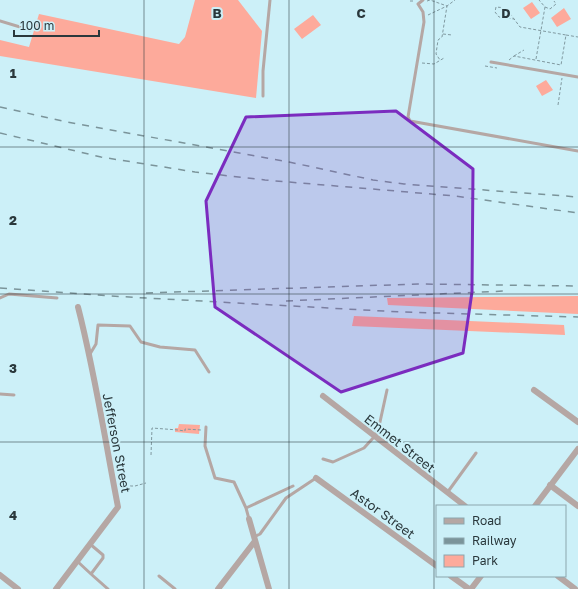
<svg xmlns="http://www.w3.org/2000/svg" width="578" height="589" font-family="'Golos Text',sans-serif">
<rect width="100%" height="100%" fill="#ccf0f8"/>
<path fill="#fdaa9b" d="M195,0h43l24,31 -6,67 -256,-42v-16l29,7 10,-33 140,30 6,-7z
M532,2l8,11 -9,6 -8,-11z
M564,8l7,11 -14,8 -6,-9z
M313,15l8,10 -19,14 -8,-10z
M546,80l7,10 -11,6 -6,-10z
M578,296v18l-190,-9 -1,-7z
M354,316l210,9 1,10 -213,-9z
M179,424l21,1 -1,9 -24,-2v-4h3z"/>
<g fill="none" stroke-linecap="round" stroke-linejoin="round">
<path stroke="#8099a0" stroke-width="1" stroke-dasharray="3 2" stroke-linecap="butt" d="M410,1h4
M427,1l3,-1 17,6 -5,31 -4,3 -2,14 4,6
M545,7l5,2 6,-5 -2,-3
M428,15l19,-9 8,-6
M443,34l9,1
M566,35l12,2
M514,56l10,-6
M536,59l9,-52 -6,-7
M509,60l5,-4 47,9 5,-30 -46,-8 -14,-19 -10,-1 -1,5 4,5 15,2
M422,63l12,1 10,-6
M485,66l12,2
M558,105l4,-27
M151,455l1,-27 26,2 7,1v-2l16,1
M120,486h15l11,-3"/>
<path stroke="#b5a7a4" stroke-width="3" d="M423,0l-5,4 5,8 1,10 -16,95 2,4 168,30
M0,21l30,9
M491,62l87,15
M263,96v-25l7,-71
M0,298l9,-4 48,4
M90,354l6,-10 2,-19 32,1 11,16 19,5 35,3 14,22
M0,394l14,1
M206,427l-1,19 10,32 19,4 12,26 3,11
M323,459l10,3 31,-14 10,-11 4,-6 9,-41
M447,493l29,-40
M246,508l47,-22
M254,537l6,-3 26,-36 30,-20
M77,561l14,13 12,-16v-3l-13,-11
M91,574l17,15
M159,576l16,13"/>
<path stroke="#b5a7a4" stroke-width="6" d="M534,390l44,32
M323,396l142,110
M316,478l121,88
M550,485l28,21
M535,506l43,-57
M249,519l20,70
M0,575l18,14
M451,576l18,13
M558,576l17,13
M56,589l62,-82c-13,-67 -23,-134 -40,-200
M218,589l37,-48
M471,589l10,-13"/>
<path stroke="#7b949a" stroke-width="1.5" stroke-dasharray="7 7" stroke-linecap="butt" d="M0,107l67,15 222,40 84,18 31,4 174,13
M0,133l101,24 94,15 70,8 190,16 123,17
M0,288l110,8 291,16 177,5
M146,293l272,-9 160,2
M286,301l218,-10"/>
</g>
<path fill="#7b2cbf" fill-opacity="0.2" stroke="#7b2cbf" stroke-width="3" stroke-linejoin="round" d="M396,111l77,58 -1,123 -9,61 -122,39 -126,-85 -9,-106 40,-84z"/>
<path fill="none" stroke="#2a383c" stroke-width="1" stroke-opacity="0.55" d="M144,0v589M289,0v589M434,0v589M0,147h578M0,294h578M0,442h578"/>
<g text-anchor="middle" stroke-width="4" stroke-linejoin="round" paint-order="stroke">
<g font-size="13" fill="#2a383c" stroke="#ccf0f8">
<text transform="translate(117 443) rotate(79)" y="5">Jefferson Street</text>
<text transform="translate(400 443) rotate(38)" y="5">Emmet Street</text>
<text transform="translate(383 513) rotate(36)" y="5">Astor Street</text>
</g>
</g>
<g font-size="13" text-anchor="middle" font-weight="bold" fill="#2a383c" stroke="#ccf0f8" stroke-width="4" stroke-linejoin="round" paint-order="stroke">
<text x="217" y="18">B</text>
<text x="361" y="18">C</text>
<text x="506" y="18">D</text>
<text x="13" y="78">1</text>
<text x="13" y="225">2</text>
<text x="13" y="373">3</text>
<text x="13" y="520">4</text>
</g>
<rect x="436" y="505" width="130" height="72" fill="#ccf0f8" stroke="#8ba6ad"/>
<rect x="444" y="518" width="20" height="6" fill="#b5a7a4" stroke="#8ba6ad"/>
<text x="472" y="525" font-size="12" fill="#2a383c">Road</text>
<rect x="444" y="538" width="20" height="6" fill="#7b949a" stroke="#8ba6ad"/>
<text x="472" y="545" font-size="12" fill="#2a383c">Railway</text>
<rect x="444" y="555" width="20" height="12" fill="#fdaa9b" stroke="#8ba6ad"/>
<text x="472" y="565" font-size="12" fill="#2a383c">Park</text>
<path d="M14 30v6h85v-6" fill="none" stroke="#2a383c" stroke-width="2"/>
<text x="20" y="30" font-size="12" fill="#2a383c" stroke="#ccf0f8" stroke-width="3" paint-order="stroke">100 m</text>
</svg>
